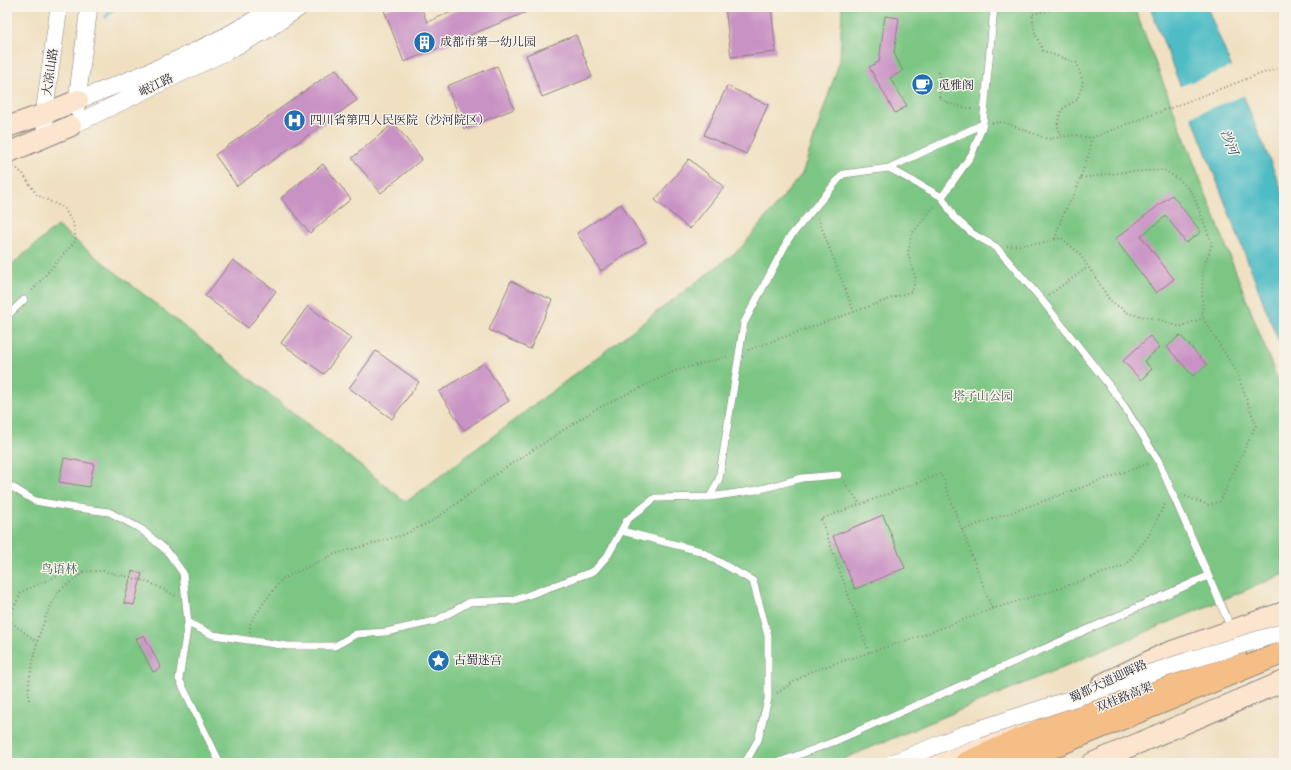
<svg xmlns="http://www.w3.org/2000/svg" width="1291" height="770" font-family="'Sorts Mill Goudy','Noto Serif SC',serif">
<rect width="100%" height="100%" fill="#f7f3e8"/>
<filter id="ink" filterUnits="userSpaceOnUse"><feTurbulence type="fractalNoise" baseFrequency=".025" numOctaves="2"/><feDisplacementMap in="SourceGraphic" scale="8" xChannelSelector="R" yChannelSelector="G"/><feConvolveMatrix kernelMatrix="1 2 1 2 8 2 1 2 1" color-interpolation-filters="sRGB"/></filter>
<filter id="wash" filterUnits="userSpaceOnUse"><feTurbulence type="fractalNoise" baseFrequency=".012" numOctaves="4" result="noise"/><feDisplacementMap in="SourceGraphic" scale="16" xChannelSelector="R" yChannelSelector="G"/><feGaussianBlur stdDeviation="0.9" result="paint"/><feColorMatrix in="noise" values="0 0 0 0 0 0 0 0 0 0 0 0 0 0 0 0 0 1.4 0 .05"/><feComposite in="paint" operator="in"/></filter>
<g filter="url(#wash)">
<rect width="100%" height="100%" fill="#f0e0c1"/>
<path fill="#7cc684" stroke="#4f7460" d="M842,7h292l150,390v177l-450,189h-827v-494l50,-43 349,276 334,-253 62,-75 38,-114z"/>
<path fill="#4ebcc5" stroke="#386f80" d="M1150,7h57l77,188v161z"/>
<path fill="#f0e0c1" d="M1233,66l12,29 -56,22 -11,-30z"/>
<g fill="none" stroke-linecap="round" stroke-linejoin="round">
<path stroke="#4ebcc5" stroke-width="3.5" d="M106,17l8,-10"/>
</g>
<g id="blocks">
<path fill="#c992c4" d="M392,7h29l6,15 37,-15h75l-135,55 -20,-52z
M725,7h46l5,45 -45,5z
M885,16l14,2 -5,35 9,18 -13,7 17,28 -12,7 -26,-46 10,-5z
M576,35l16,42 -50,20 -16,-42z
M497,66l17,43 -50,20 -17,-43z
M336,69l21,31 -120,86 -22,-31z
M727,86l41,19 -22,49 -42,-19z
M394,123l28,36 -41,34 -29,-35z
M689,159l35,28 -34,42 -35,-29z
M323,164l28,35 -41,34 -29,-35z
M1172,195l29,37 -15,11 -20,-27 -25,20 33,43 -18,14 -41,-54z
M621,204l25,38 -45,29 -24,-38z
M233,260l43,31 -28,37 -43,-32z
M511,281l41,19 -22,49 -41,-19z
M308,306l43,32 -27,36 -43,-31z
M1180,335l27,30 -14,11 -26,-29z
M1150,336l10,11 -16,14 8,8 -11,11 -18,-19z
M376,351l43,31 -27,37 -43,-31z
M484,363l25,38 -45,29 -25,-38z
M64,458l30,6 -5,23 -30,-5z
M883,515l22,53 -50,21 -22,-53z
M132,571l10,3 -8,31 -10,-2z
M144,635l17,33 -8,4 -17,-33z"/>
</g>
</g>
<g filter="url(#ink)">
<use href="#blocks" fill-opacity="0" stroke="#89817e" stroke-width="1"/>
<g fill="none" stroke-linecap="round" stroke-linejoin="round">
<defs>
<path id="service" d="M889,168l53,29 12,20 19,17 23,13 46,53 77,98 39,62 74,170
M942,197l30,-43 11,-30 11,-117
M7,316l17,-16
M7,484l28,17 35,6 39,5 32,17 26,22 16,22 5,50 25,12 75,11h47l21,-12 30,-2 49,-11 35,-19 45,-2 79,-29 14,-16 19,-35 28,-22 55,-1 9,-18 25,-156 45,-85 54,-64 46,-6 94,-44
M710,497l47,-7 45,-12 36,-3
M622,531l78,20 53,30 15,55v63l-10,41 -13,23
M188,623l-9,56 41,84
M777,763l56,-21 375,-166"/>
<path id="tertiary" d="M78,100c68,-26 136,-53 197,-93
M76,108l13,-101
M71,126l154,-74 40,-21 35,-24
M46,137l-2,-23 15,-107"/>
<path id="secondary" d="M7,127l37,-13 34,-14
M7,153l64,-27
M1102,684l62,-30 120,-42
M937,763l91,-45
M1092,763l192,-82"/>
<path id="trunk" d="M966,763l73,-32 196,-78
M1013,763l271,-111"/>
</defs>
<use href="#service" stroke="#89817e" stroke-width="8"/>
<use href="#tertiary" stroke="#89817e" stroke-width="18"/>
<use href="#secondary" stroke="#89817e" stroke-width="22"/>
<use href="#trunk" stroke="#89817e" stroke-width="24"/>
<path stroke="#89817e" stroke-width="2" stroke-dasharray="1 3" stroke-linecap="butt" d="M1052,7l-2,3 -18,4 3,19 8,18 34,12 6,20 -6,17 -15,9 -5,16 5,12
M939,72v26l11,6 25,6
M992,123l11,-1 45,17 27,-4 16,3 166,-63 27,-8
M14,166l9,8 14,21 27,13 9,15 3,17 -46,53
M1081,178l44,-6 39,-2 16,10 13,14 19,50 -9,26 -1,26 1,22
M818,218l36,94
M1055,239l8,-25 13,-23 13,-38 2,-15
M1007,246l37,-3 17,-5 17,14 20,29 12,20 20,13 31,6 19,7 23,-9 34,55 19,52 -36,76 -12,4 -26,-10
M1049,295l39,-28
M748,350l164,-59 4,-12 -8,-25 3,-19 25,-31
M844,482l16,22
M962,530l188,-67
M8,620l29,22
M7,623l14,-31 45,-20 37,-1 46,11 28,15
M250,632v-9l15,-22 17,-22 53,-25 68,-19 31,-15 68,-50 94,-61 79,-38 54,-15
M869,652l-48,-133 120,-45 51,135
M777,693l32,-21 114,-37 69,-26 63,-19 71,-25 23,-30 17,-33
M29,700v-19l8,-39 10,-29 12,-22 25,-19
M873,763l7,-3"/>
<use href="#service" stroke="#fff" stroke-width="7"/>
<use href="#tertiary" stroke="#fff" stroke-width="17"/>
<use href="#secondary" stroke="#fbe5cf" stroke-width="20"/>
<use href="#trunk" stroke="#f6be87" stroke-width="22"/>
<defs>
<path id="tertiary-bridge" d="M893,763l72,-29 222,-73 97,-29"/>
</defs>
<use href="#tertiary-bridge" stroke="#89817e" stroke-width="18" stroke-linecap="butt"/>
<use href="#tertiary-bridge" stroke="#fff" stroke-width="17"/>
</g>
</g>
<defs>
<symbol id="building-disc" viewBox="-11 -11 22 22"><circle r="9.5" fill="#1f6fb2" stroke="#f7f3e8"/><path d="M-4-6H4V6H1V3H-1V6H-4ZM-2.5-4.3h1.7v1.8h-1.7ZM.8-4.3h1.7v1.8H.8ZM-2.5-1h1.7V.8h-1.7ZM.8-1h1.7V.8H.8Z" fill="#fff"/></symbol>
<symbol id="cafe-disc" viewBox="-11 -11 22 22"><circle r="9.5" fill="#1f6fb2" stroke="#f7f3e8"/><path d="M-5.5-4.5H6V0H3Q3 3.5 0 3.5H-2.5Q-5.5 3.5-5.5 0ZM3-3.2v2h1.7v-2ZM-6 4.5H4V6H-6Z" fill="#fff"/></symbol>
<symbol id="hospital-disc" viewBox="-11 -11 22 22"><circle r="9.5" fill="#1f6fb2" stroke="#f7f3e8"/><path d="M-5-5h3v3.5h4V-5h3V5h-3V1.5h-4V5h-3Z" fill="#fff"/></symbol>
<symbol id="sight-disc" viewBox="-11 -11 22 22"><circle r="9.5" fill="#1f6fb2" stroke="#f7f3e8"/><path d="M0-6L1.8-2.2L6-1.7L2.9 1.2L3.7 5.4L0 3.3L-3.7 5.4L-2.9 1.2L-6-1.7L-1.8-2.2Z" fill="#fff"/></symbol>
</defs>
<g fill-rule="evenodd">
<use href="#building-disc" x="412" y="30" width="25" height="25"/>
<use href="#cafe-disc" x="910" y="72" width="25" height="25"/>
<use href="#hospital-disc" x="282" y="108" width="25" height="25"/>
<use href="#sight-disc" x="426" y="648" width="25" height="25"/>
</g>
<g text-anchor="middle" stroke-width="3" stroke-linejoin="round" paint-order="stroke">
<g font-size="12" fill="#22223b" stroke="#f7f3e8" text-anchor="start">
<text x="440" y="46">成都市第一幼儿园</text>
<text x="938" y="89">觅雅阁</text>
<text x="310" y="124">四川省第四人民医院（沙河院区）</text>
<text x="454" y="664">古蜀迷宫</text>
</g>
<g font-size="12" fill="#22223b" stroke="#f7f3e8">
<text transform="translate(50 72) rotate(-82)" y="4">大凉山路</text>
<text transform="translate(156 85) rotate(-26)" y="4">岷江路</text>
<text transform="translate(1108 681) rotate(-25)" y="4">蜀都大道迎晖路</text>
<text transform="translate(1124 697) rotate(-22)" y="4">双桂路高架</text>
</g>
<g font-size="12" fill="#425b55" stroke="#f7f3e8">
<text x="983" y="400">塔子山公园</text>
<text x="59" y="573">鸟语林</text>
</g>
<g font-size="13" font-style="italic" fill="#31586b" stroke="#f7f3e8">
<text transform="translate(1230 142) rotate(68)" y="5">沙河</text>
</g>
</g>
<rect width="1291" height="770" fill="none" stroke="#f7f3e8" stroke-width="24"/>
</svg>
